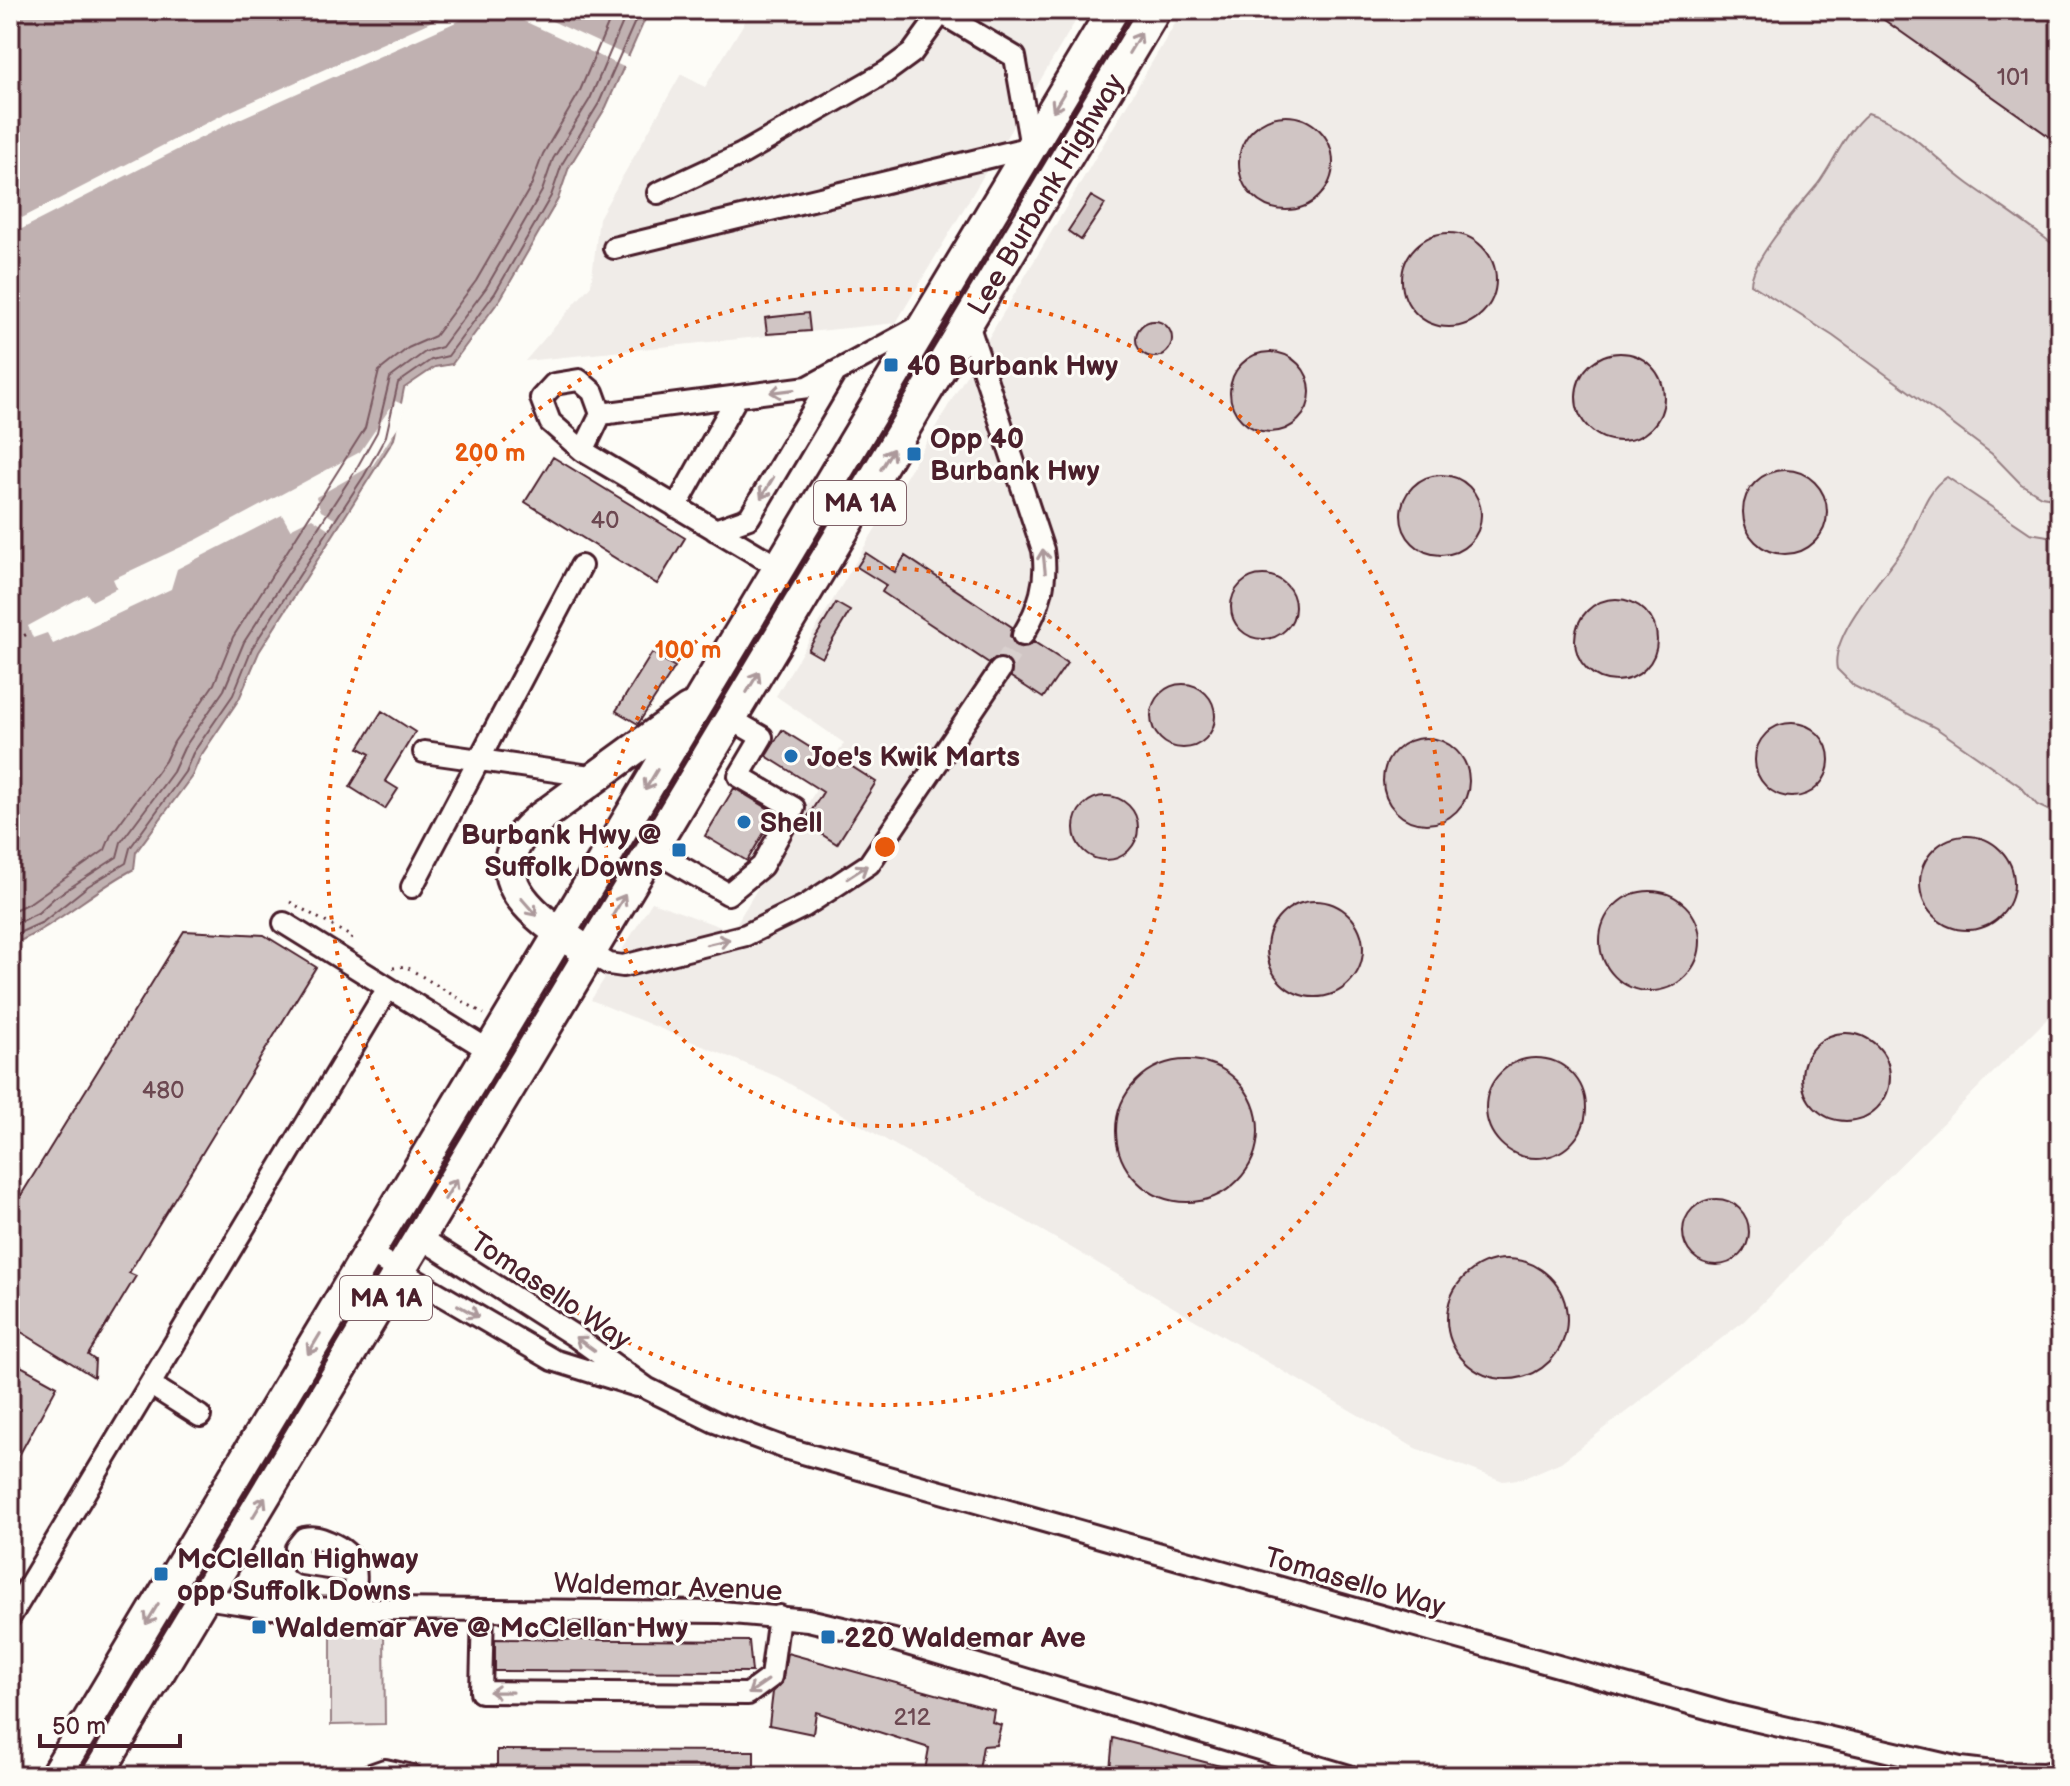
<svg xmlns="http://www.w3.org/2000/svg" width="2070" height="1786" font-family="'Balsamiq Sans',sans-serif">
<rect width="100%" height="100%" fill="#fdfcf7"/>
<filter id="ink" filterUnits="userSpaceOnUse"><feTurbulence type="fractalNoise" baseFrequency=".0125" numOctaves="2"/><feDisplacementMap in="SourceGraphic" scale="16" xChannelSelector="R" yChannelSelector="G"/><feConvolveMatrix kernelMatrix="1 2 1 2 8 2 1 2 1" color-interpolation-filters="sRGB"/></filter>
<g filter="url(#ink)">
<path fill="#f0ece8" d="M752,10h330l-186,313 -371,38 66,-76 8,-67 82,-144 24,13z
M1183,10h877v996l-316,315 -183,141 -37,16 -21,3 -88,-33 -637,-371 -187,-77 61,-98 80,29 112,-188 -68,-47z"/>
<path fill="#e3dcda" stroke="#967e82" stroke-width="2" d="M1868,113c42,13 67,47 101,71 31,22 62,42 91,66v249l-19,-3 -20,-12 -29,-30 -78,-59 -81,-59 -82,-52c1,-26 49,-78 66,-99 18,-24 27,-52 51,-72z
M1947,477l83,56 30,5v278l-23,-11 -17,-19 -84,-58 -82,-42 -17,-17c-8,-35 50,-95 68,-123 13,-21 19,-56 42,-69z
M331,1631h53l1,93 -54,1z"/>
<path fill="#c0b1b1" stroke="#91777b" stroke-width="2" d="M10,10h639l-43,97 -37,60 -11,32 -57,99 -49,66 -17,3 -31,21 -10,51 -135,213 -20,47 -39,58 -8,19 -56,76 -2,17c-42,22 -78,57 -121,75z"/>
<path fill="#fdfcf7" d="M457,10h26l-257,115 -216,110v-15l10,-5 2,3 200,-103z
M500,10h28l102,47 -4,11z
M407,395l-6,27 -28,43 -57,32 5,14 14,8 -6,10 -17,-11 -22,11 -8,-14 -105,54 -6,20 -118,55 -6,-11 -14,5 -5,-12 59,-32 5,7 25,-13 -4,-9 85,-40 162,-87 35,-51 7,3z"/>
<g fill="none" stroke-linecap="round" stroke-linejoin="round">
<path stroke="#795961" stroke-width="2" d="M10,912l21,-10 74,-52 6,-15 54,-74 9,-19 40,-58 19,-47 132,-209 14,-57 29,-23 27,-12 41,-55 55,-95 12,-32 36,-61 35,-83
M10,926l28,-13 16,-15 63,-41 4,-15 52,-70 11,-24 40,-58 20,-48 111,-171 22,-39 13,-54 35,-26 17,-5 44,-59 56,-97 11,-32 37,-60 38,-89
M10,937l33,-15 45,-36 38,-23 4,-15 55,-76 8,-19 40,-58 19,-47 112,-172 22,-40 12,-53 33,-23 17,-4 47,-63 56,-97 11,-32 37,-61 41,-93"/>
</g>
<path fill="#d0c5c4" stroke="#4a1f2b" stroke-width="2" d="M1870,10h190v134z
M1239 163a47 47 0 1 1 94 0a47 47 0 1 1-94 0Z
M1091,196l14,8 -24,36 -13,-9z
M1402 280a47 47 0 1 1 94 0a47 47 0 1 1-94 0Z
M808,313l2,18 -43,3 -2,-16z
M1136 339a18 18 0 1 1 36 0a18 18 0 1 1-36 0Z
M1230 392a40 40 0 1 1 80 0a40 40 0 1 1-80 0Z
M1576 397a44 44 0 1 1 88 0a44 44 0 1 1-88 0Z
M553,457l132,81 -28,46 -132,-82z
M1743 512a42 42 0 1 1 84 0a42 42 0 1 1-84 0Z
M1401 515a40 40 0 1 1 80 0a40 40 0 1 1-80 0Z
M866,553l29,19 10,-16 107,71 -2,9 6,10 8,2 10,-6 33,21 -24,35 -32,-21 1,-12 -5,-6 -12,-1 -6,5 -107,-71 4,-7 -29,-18z
M1231 607a32 32 0 1 1 64 0a32 32 0 1 1-64 0Z
M1575 640a41 41 0 1 1 82 0a41 41 0 1 1-82 0Z
M836,603l14,8 -28,47 -14,-8z
M652,653l23,14 -37,57 -22,-13z
M1151 716a32 32 0 1 1 64 0a32 32 0 1 1-64 0Z
M382,711l33,21 -30,49 13,8 -13,20 -35,-22 20,-33 -11,-6z
M1755 760a37 37 0 1 1 74 0a37 37 0 1 1-74 0Z
M782,730l58,36 3,-5 33,21 -39,62 -33,-21 19,-31 -57,-36z
M1383 781a43 43 0 1 1 86 0a43 43 0 1 1-86 0Z
M734,788l42,25 -29,48 -42,-25z
M1074 828a32 32 0 1 1 64 0a32 32 0 1 1-64 0Z
M1920 883a47 47 0 1 1 94 0a47 47 0 1 1-94 0Z
M1600 941a50 50 0 1 1 100 0a50 50 0 1 1-100 0Z
M1267 949a48 48 0 1 1 96 0a48 48 0 1 1-96 0Z
M184,931l80,4 52,32 -187,306 7,3 -48,79 7,5 -1,17 -84,-52v-112z
M1802 1077a44 44 0 1 1 88 0a44 44 0 1 1-88 0Z
M1486 1108a50 50 0 1 1 100 0a50 50 0 1 1-100 0Z
M1116 1131a71 71 0 1 1 142 0a71 71 0 1 1-142 0Z
M1683 1232a33 33 0 1 1 66 0a33 33 0 1 1-66 0Z
M1447 1319a60 60 0 1 1 120 0a60 60 0 1 1-120 0Z
M10,1360l47,26 -47,86z
M495,1639l254,2 3,31 -257,-1z
M787,1653l207,57 -2,12 9,3 -5,20 -13,1 -5,30h-54l5,-28 -113,-36 -3,22 -44,-9 4,-33 9,-9z
M1113,1738l126,33 -1,5h-107l-21,-6z
M497,1750l257,1v25h-257z"/>
<g fill="none" stroke-linecap="round" stroke-linejoin="round">
<path stroke="#d9d0ce" stroke-width="20" stroke-dasharray="20 10" stroke-linecap="butt" d="M1000,670l23,-35"/>
<defs>
<path id="minor" d="M658,193l84,-39 144,-82 26,-19 29,-40
M614,248l417,-101 -16,-90 -74,-44 2,-3
M968,324l75,226c5,31 -4,58 -20,85
M601,414l-8,-22 -14,-12 -25,4 -13,14 9,24 33,29 197,117
M583,451l18,-37 207,-27 114,-62
M676,507l61,-110
M715,530l34,-12 86,-145
M424,752l173,25
M652,850l76,44 34,-28 32,-58 -55,-32 23,-39 -31,-18
M412,887l169,-321
M284,923l206,128
M590,953l19,11 14,2 123,-31 59,-29 64,-42 131,-194
M421,1238l152,97 75,54 67,33 70,26 943,266 232,54 42,5 42,1 16,-4
M369,1253l184,107 84,26
M151,1385l49,31
M205,1598l64,10 452,4 87,8 86,20 455,136
M354,1609c1,-33 10,-52 -25,-67 -9,-4 -15,-6 -25,-4l-8,10 6,16 53,8
M483,1610l-2,82 267,2 23,-17 8,-61
M10,1617l378,-629
M368,1776l17,-6 27,6"/>
<path id="highway" d="M576,944c-45,-29 -100,-73 -40,-123l152,-111
M55,1776l1058,-1766
M97,1776l1058,-1766"/>
</defs>
<use href="#minor" stroke="#4a1f2b" stroke-width="26"/>
<use href="#highway" stroke="#4a1f2b" stroke-width="36"/>
<path stroke="#4a1f2b" stroke-width="3" stroke-dasharray="2 6" stroke-linecap="butt" d="M10,643l21,-11
M290,902l62,35 -1,3
M393,968l12,-2 79,48"/>
<use href="#minor" stroke="#fdfcf7" stroke-width="20"/>
<use href="#highway" stroke="#fdfcf7" stroke-width="30"/>
</g>
<defs><path id="oneway-shaft" d="M-6 0H5M1.5-3L5.5 0L1.5 3" fill="none" stroke-width="1.6" stroke-linecap="round" stroke-linejoin="round" transform="scale(2)"/></defs>
<g stroke="#ac999b">
<use href="#oneway-shaft" transform="translate(1135 43) rotate(-59)"/>
<use href="#oneway-shaft" transform="translate(1059 101) rotate(121)"/>
<use href="#oneway-shaft" transform="translate(782 391) rotate(173)"/>
<use href="#oneway-shaft" transform="translate(887 459) rotate(-59)"/>
<use href="#oneway-shaft" transform="translate(767 488) rotate(121)"/>
<use href="#oneway-shaft" transform="translate(1044 561) rotate(-96)"/>
<use href="#oneway-shaft" transform="translate(753 682) rotate(-59)"/>
<use href="#oneway-shaft" transform="translate(651 780) rotate(121)"/>
<use href="#oneway-shaft" transform="translate(857 872) rotate(-33)"/>
<use href="#oneway-shaft" transform="translate(619 905) rotate(-59)"/>
<use href="#oneway-shaft" transform="translate(529 907) rotate(49)"/>
<use href="#oneway-shaft" transform="translate(718 942) rotate(-13)"/>
<use href="#oneway-shaft" transform="translate(451 1189) rotate(-59)"/>
<use href="#oneway-shaft" transform="translate(468 1311) rotate(30)"/>
<use href="#oneway-shaft" transform="translate(314 1344) rotate(121)"/>
<use href="#oneway-shaft" transform="translate(585 1344) rotate(-144)"/>
<use href="#oneway-shaft" transform="translate(259 1507) rotate(-59)"/>
<use href="#oneway-shaft" transform="translate(152 1614) rotate(121)"/>
<use href="#oneway-shaft" transform="translate(758 1687) rotate(145)"/>
<use href="#oneway-shaft" transform="translate(501 1692) rotate(-179)"/>
</g>
</g>
<g fill="none" stroke="#e8590c" stroke-width="4" stroke-dasharray="4 8">
<circle cx="885" cy="847" r="279"/>
<circle cx="885" cy="847" r="558"/>
</g>
<g fill="#1f6fb2" stroke="#fdfcf7" stroke-width="3">
<rect x="883" y="357" width="16" height="16" rx="4"/>
<rect x="906" y="446" width="16" height="16" rx="4"/>
<circle cx="791" cy="756" r="8"/>
<circle cx="744" cy="822" r="8"/>
<rect x="671" y="842" width="16" height="16" rx="4"/>
<rect x="153" y="1566" width="16" height="16" rx="4"/>
<rect x="251" y="1619" width="16" height="16" rx="4"/>
<rect x="820" y="1629" width="16" height="16" rx="4"/>
</g>
<g text-anchor="middle" stroke-width="6" stroke-linejoin="round" paint-order="stroke">
<g font-size="24" fill="#6c4851">
<text x="2013" y="85">101</text>
<text x="605" y="528">40</text>
<text x="163" y="1098">480</text>
<text x="912" y="1725">212</text>
</g>
<g fill="#fdfcf7" stroke="#806168" stroke-width="2">
<rect x="814" y="481" width="92" height="44" rx="6"/>
<rect x="340" y="1276" width="92" height="44" rx="6"/>
</g>
<g font-size="26" font-weight="bold" fill="#4a1f2b">
<text x="860" y="512">MA 1A</text>
<text x="386" y="1307">MA 1A</text>
</g>
<g font-size="28" fill="#4a1f2b" stroke="#fdfcf7">
<text transform="translate(1045 194) rotate(-59)" y="10">Lee Burbank Highway</text>
<text transform="translate(551 1290) rotate(34)" y="10">Tomasello Way</text>
<text transform="translate(1355 1581) rotate(16)" y="10">Tomasello Way</text>
<text transform="translate(668 1586) rotate(2)" y="10">Waldemar Avenue</text>
</g>
<g font-size="28" font-weight="bold" fill="#4a1f2b" stroke="#fdfcf7" text-anchor="start">
<text x="907" y="375">40 Burbank Hwy</text>
<text x="930" y="448">Opp 40<tspan x="930" dy="32">Burbank Hwy</tspan></text>
<text x="807" y="766">Joe's Kwik Marts</text>
<text x="760" y="832">Shell</text>
<text x="663" y="844" text-anchor="end">Burbank Hwy @<tspan x="663" dy="32">Suffolk Downs</tspan></text>
<text x="177" y="1568">McClellan Highway<tspan x="177" dy="32">opp Suffolk Downs</tspan></text>
<text x="275" y="1637">Waldemar Ave @ McClellan Hwy</text>
<text x="844" y="1647">220 Waldemar Ave</text>
</g>
</g>
<circle cx="885" cy="847" r="12" fill="#e8590c" stroke="#fdfcf7" stroke-width="4"/>
<g font-size="24" text-anchor="middle" font-weight="bold" fill="#e8590c" stroke="#fdfcf7" stroke-width="6" stroke-linejoin="round" paint-order="stroke">
<text x="490" y="461">200 m</text>
<text x="688" y="658">100 m</text>
</g>
<rect width="2070" height="1786" fill="none" stroke="#fdfcf7" stroke-width="40"/>
<rect x="20" y="20" width="2030" height="1746" fill="none" stroke="#4a1f2b" stroke-width="3" filter="url(#ink)"/>
<path d="M40 1734v12h140v-12" fill="none" stroke="#4a1f2b" stroke-width="4"/>
<text x="52" y="1734" font-size="24" fill="#4a1f2b" stroke="#fdfcf7" stroke-width="6" paint-order="stroke">50 m</text>
</svg>
